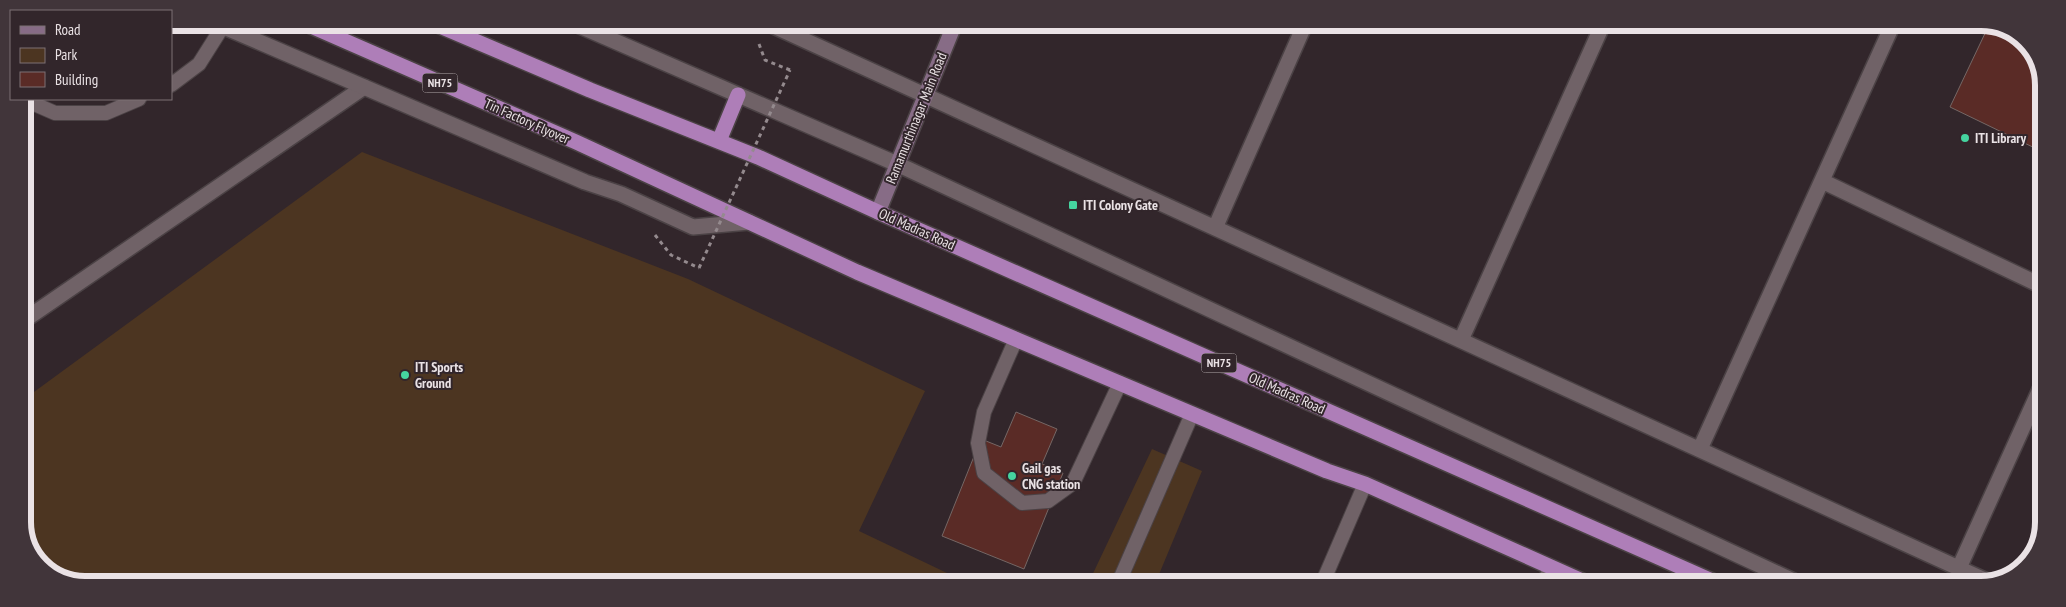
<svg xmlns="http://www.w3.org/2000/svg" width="2066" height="607" font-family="'PT Sans Narrow',sans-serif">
<rect width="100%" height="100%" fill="#32262b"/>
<path fill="#4c3521" d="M362,152l326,127 237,112 -66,140 109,52 -898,-1 -32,-19 -15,-37v-126z
M1152,449l50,22 -47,113h-67z"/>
<path fill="#5a2b26" stroke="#756765" d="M1989,25h7l32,19 15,37v71l-93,-45z
M1016,412l41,17 -15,35 21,9 -39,96 -82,-33 39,-97 20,8z"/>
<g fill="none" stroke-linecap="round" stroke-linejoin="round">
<defs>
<path id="service" d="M171,85l28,-21 24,-38
M23,99l32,14h51l33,-14
M1016,339l-32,73 -6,31 6,30 38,30 26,-2 25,-18 47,-100
M1118,584l74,-170
M1322,584l43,-100
M1543,584l8,-17"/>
<path id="minor" d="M767,23l1222,559
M1822,181l220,105
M1215,228l90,-204
M23,321l341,-234
M1461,340l142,-316
M1700,449l193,-425
M1959,568l83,-183"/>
<path id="tertiary" d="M215,23l370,159 36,12 72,33 56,-5
M573,23l324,141 903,420"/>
<path id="secondary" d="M878,212l77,-189"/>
<path id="trunk" d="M304,23l272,119 281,130 470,199 38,13 224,100
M433,23l157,67 168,67 120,55 841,372
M719,141l19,-46"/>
</defs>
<use href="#service" stroke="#4b4245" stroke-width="16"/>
<use href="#minor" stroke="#4b4245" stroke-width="18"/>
<use href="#tertiary" stroke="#4b4245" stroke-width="18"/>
<use href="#secondary" stroke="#4b4245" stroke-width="18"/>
<use href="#trunk" stroke="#4b4245" stroke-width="18"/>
<path stroke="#948a8e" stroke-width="3" stroke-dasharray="4 4" stroke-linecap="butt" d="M759,44l6,16 25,10
M655,235l16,20 28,13"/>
<use href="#service" stroke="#706267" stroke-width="14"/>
<use href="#minor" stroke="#706267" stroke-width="15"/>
<use href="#tertiary" stroke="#706267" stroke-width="15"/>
<use href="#secondary" stroke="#876c86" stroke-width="15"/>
<use href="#trunk" stroke="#ae7eb8" stroke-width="15"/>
<path stroke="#948a8e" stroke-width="3" stroke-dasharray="4 4" stroke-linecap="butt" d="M699,268l91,-198"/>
</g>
<g fill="#45d49f" stroke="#32262b" stroke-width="2">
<circle cx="1965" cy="138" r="5"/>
<rect x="1068" y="200" width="10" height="10" rx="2.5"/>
<circle cx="405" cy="375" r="5"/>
<circle cx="1012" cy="476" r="5"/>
</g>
<g text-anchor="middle" stroke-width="4" stroke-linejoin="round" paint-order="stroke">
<g fill="#32262b" stroke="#b3aaad" stroke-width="1">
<rect x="422.5" y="73.5" width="35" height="19" rx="4"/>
<rect x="1201.5" y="353.5" width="35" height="19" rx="4"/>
</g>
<g font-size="12" font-weight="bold" fill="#eae2e5">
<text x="440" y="87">NH75</text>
<text x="1219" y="367">NH75</text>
</g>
<g font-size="14" fill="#eae2e5" stroke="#32262b">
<text transform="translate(916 118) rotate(-68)" y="5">Ramamurthinagar Main Road</text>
<text transform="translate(527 121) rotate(24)" y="5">Tin Factory Flyover</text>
<text transform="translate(917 229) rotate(24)" y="5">Old Madras Road</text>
<text transform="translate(1287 393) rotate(24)" y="5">Old Madras Road</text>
</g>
<g font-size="14" font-weight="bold" fill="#eae2e5" stroke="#32262b" text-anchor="start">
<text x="1975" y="143">ITI Library</text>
<text x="1083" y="210">ITI Colony Gate</text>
<text x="415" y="372">ITI Sports<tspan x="415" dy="16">Ground</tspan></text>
<text x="1022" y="473">Gail gas<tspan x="1022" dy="16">CNG station</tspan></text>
</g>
</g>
<path d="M0 0H2066V607H0ZM85 31H1981A54 54 0 0 1 2035 85V522A54 54 0 0 1 1981 576H85A54 54 0 0 1 31 522V85A54 54 0 0 1 85 31Z" fill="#41353a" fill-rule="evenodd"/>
<path fill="none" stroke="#eae2e5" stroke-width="6" d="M85 31H1981A54 54 0 0 1 2035 85V522A54 54 0 0 1 1981 576H85A54 54 0 0 1 31 522V85A54 54 0 0 1 85 31Z"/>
<rect x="10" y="10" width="162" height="90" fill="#32262b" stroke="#7c7175"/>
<rect x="20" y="26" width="25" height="8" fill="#876c86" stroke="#7c7175"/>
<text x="55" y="35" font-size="15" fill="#eae2e5">Road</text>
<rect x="20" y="48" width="25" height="15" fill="#4c3521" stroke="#7c7175"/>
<text x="55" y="60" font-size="15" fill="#eae2e5">Park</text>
<rect x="20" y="72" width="25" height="15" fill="#5a2b26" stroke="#7c7175"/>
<text x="55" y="85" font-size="15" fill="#eae2e5">Building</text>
</svg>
